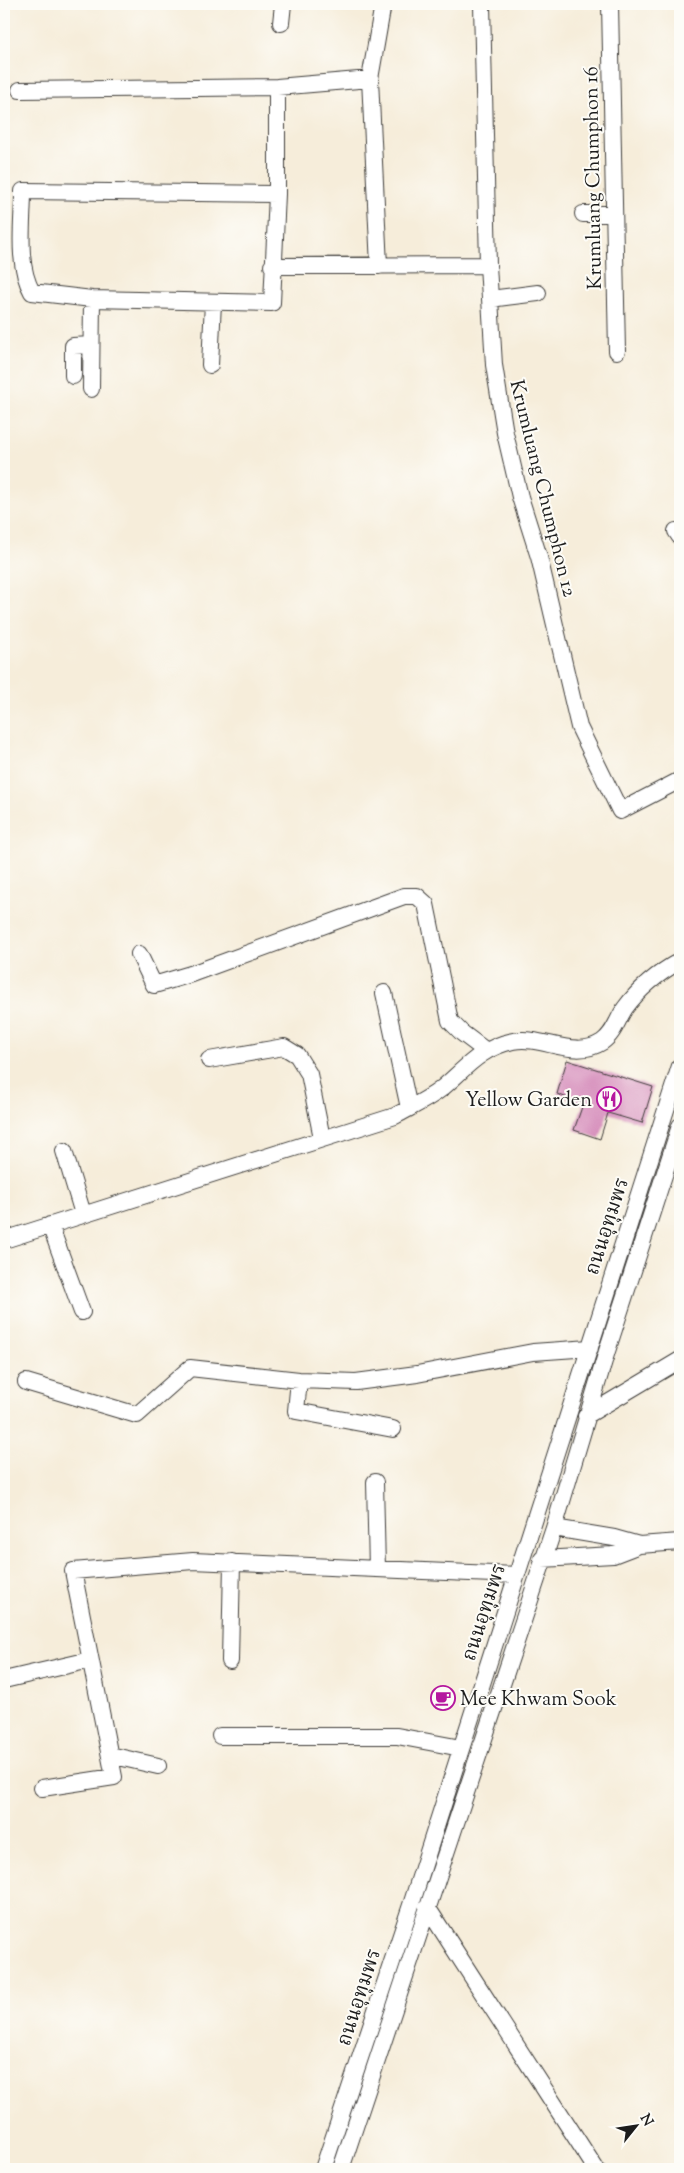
<svg xmlns="http://www.w3.org/2000/svg" width="684" height="2173" font-family="'Sorts Mill Goudy','Noto Serif Thai',serif">
<rect width="100%" height="100%" fill="#fdfcf7"/>
<filter id="ink" filterUnits="userSpaceOnUse"><feTurbulence type="fractalNoise" baseFrequency=".02" numOctaves="2"/><feDisplacementMap in="SourceGraphic" scale="10" xChannelSelector="R" yChannelSelector="G"/><feConvolveMatrix kernelMatrix="1 2 1 2 8 2 1 2 1" color-interpolation-filters="sRGB"/></filter>
<filter id="wash" filterUnits="userSpaceOnUse"><feTurbulence type="fractalNoise" baseFrequency=".0096" numOctaves="4" result="noise"/><feDisplacementMap in="SourceGraphic" scale="20" xChannelSelector="R" yChannelSelector="G"/><feGaussianBlur stdDeviation="1.12" result="paint"/><feColorMatrix in="noise" values="0 0 0 0 0 0 0 0 0 0 0 0 0 0 0 0 0 1.4 0 .05"/><feComposite in="paint" operator="in"/></filter>
<g filter="url(#wash)">
<rect width="100%" height="100%" fill="#f6edda"/>
<g id="blocks">
<path fill="#d68dbb" d="M567,1060l86,27 -11,36 -34,-10 -8,26 -26,-9 9,-26 -26,-10z"/>
</g>
</g>
<g filter="url(#ink)">
<use href="#blocks" fill-opacity="0" stroke="#3d3b38" stroke-width="1"/>
<g fill="none" stroke-linecap="round" stroke-linejoin="round">
<defs>
<path id="minor" d="M482,4l6,261 6,100 11,68 15,64 19,60 40,170 41,84 60,-31
M610,4l7,347
M281,23l2,-19
M277,87v107l-5,109 -180,-4 -60,-7c-16,-29 -9,-68 -9,-101l254,3
M20,90l257,-3 93,-8
M583,214h31
M272,266l216,-1
M379,266l-9,-187 13,-75
M490,299l48,-6
M210,365l3,-63
M73,376v-30l18,-1
M91,389l1,-90
M676,531l4,6
M139,954l15,31 37,-11 213,-78h13l9,8 24,117 12,12 24,18
M384,993l25,115
M209,1060l75,-13 13,8 12,19 13,64
M64,1151l19,63
M50,1225l32,87
M4,1240l391,-124c16,-9 32,-16 46,-27 24,-20 39,-41 72,-48 29,-6 61,19 89,1 12,-8 15,-22 23,-34 14,-19 35,-36 55,-47
M299,1380l-3,31 97,18
M26,1382l111,33 53,-47 109,12 57,2 61,-8 116,-22 57,-4
M586,1416l94,-56
M375,1482l2,87
M554,1528l60,10 25,7
M542,1559l71,-4 26,-10 41,-3
M230,1661l2,-99
M4,1680l86,-20
M220,1736h177l64,12
M110,1755l48,11
M42,1788l72,-11 -41,-206 120,-10 324,14
M427,1907l169,262
M323,2169l89,-267 268,-836
M341,2169l213,-641 53,-177 73,-225"/>
</defs>
<use href="#minor" stroke="#3d3b38" stroke-width="18"/>
<use href="#minor" stroke="#fff" stroke-width="16"/>
</g>
</g>
<defs>
<symbol id="restaurant-ring" viewBox="-11 -11 22 22"><circle r="9.5" fill="#fdfcf7" stroke="#b5179e" stroke-width="1.5"/><path d="M-5-6h1v4h1v-4h1v4h1v-4h1v5L-1.5 .5V6h-2V.5L-5-1ZM5-6V6H3V1.5H1.5Q1.5-4 5-6Z" fill="#b5179e"/></symbol>
<symbol id="cafe-ring" viewBox="-11 -11 22 22"><circle r="9.5" fill="#fdfcf7" stroke="#b5179e" stroke-width="1.5"/><path d="M-5.5-4.5H6V0H3Q3 3.5 0 3.5H-2.5Q-5.5 3.5-5.5 0ZM3-3.2v2h1.7v-2ZM-6 4.5H4V6H-6Z" fill="#b5179e"/></symbol>
</defs>
<g fill-rule="evenodd">
<use href="#restaurant-ring" x="595" y="1085" width="28" height="28"/>
<use href="#cafe-ring" x="429" y="1684" width="28" height="28"/>
</g>
<g text-anchor="middle" stroke-width="4" stroke-linejoin="round" paint-order="stroke">
<g font-size="20" fill="#1c1c1c" stroke="#fdfcf7">
<text transform="translate(592 178) rotate(-91)" y="7">Krumluang Chumphon 16</text>
<text transform="translate(544 488) rotate(76)" y="7">Krumluang Chumphon 12</text>
<text transform="translate(606 1226) rotate(-72)" y="7">ถนนอุทุมพร</text>
<text transform="translate(483 1612) rotate(-72)" y="7">ถนนอุทุมพร</text>
<text transform="translate(358 1997) rotate(-72)" y="7">ถนนอุทุมพร</text>
</g>
<g font-size="20" fill="#1c1c1c" stroke="#fdfcf7" text-anchor="end">
<text x="592" y="1106">Yellow Garden</text>
<text x="460" y="1705" text-anchor="start">Mee Khwam Sook</text>
</g>
</g>
<rect width="684" height="2173" fill="none" stroke="#fdfcf7" stroke-width="20"/>
<g transform="translate(636 2126) rotate(60)" stroke="#fdfcf7" stroke-width="4" paint-order="stroke">
<path d="M0-4L9 19L0 12L-9 19Z" fill="#1c1c1c"/>
<text y="-8" font-size="14" font-weight="bold" text-anchor="middle" fill="#1c1c1c">N</text>
</g>
</svg>
